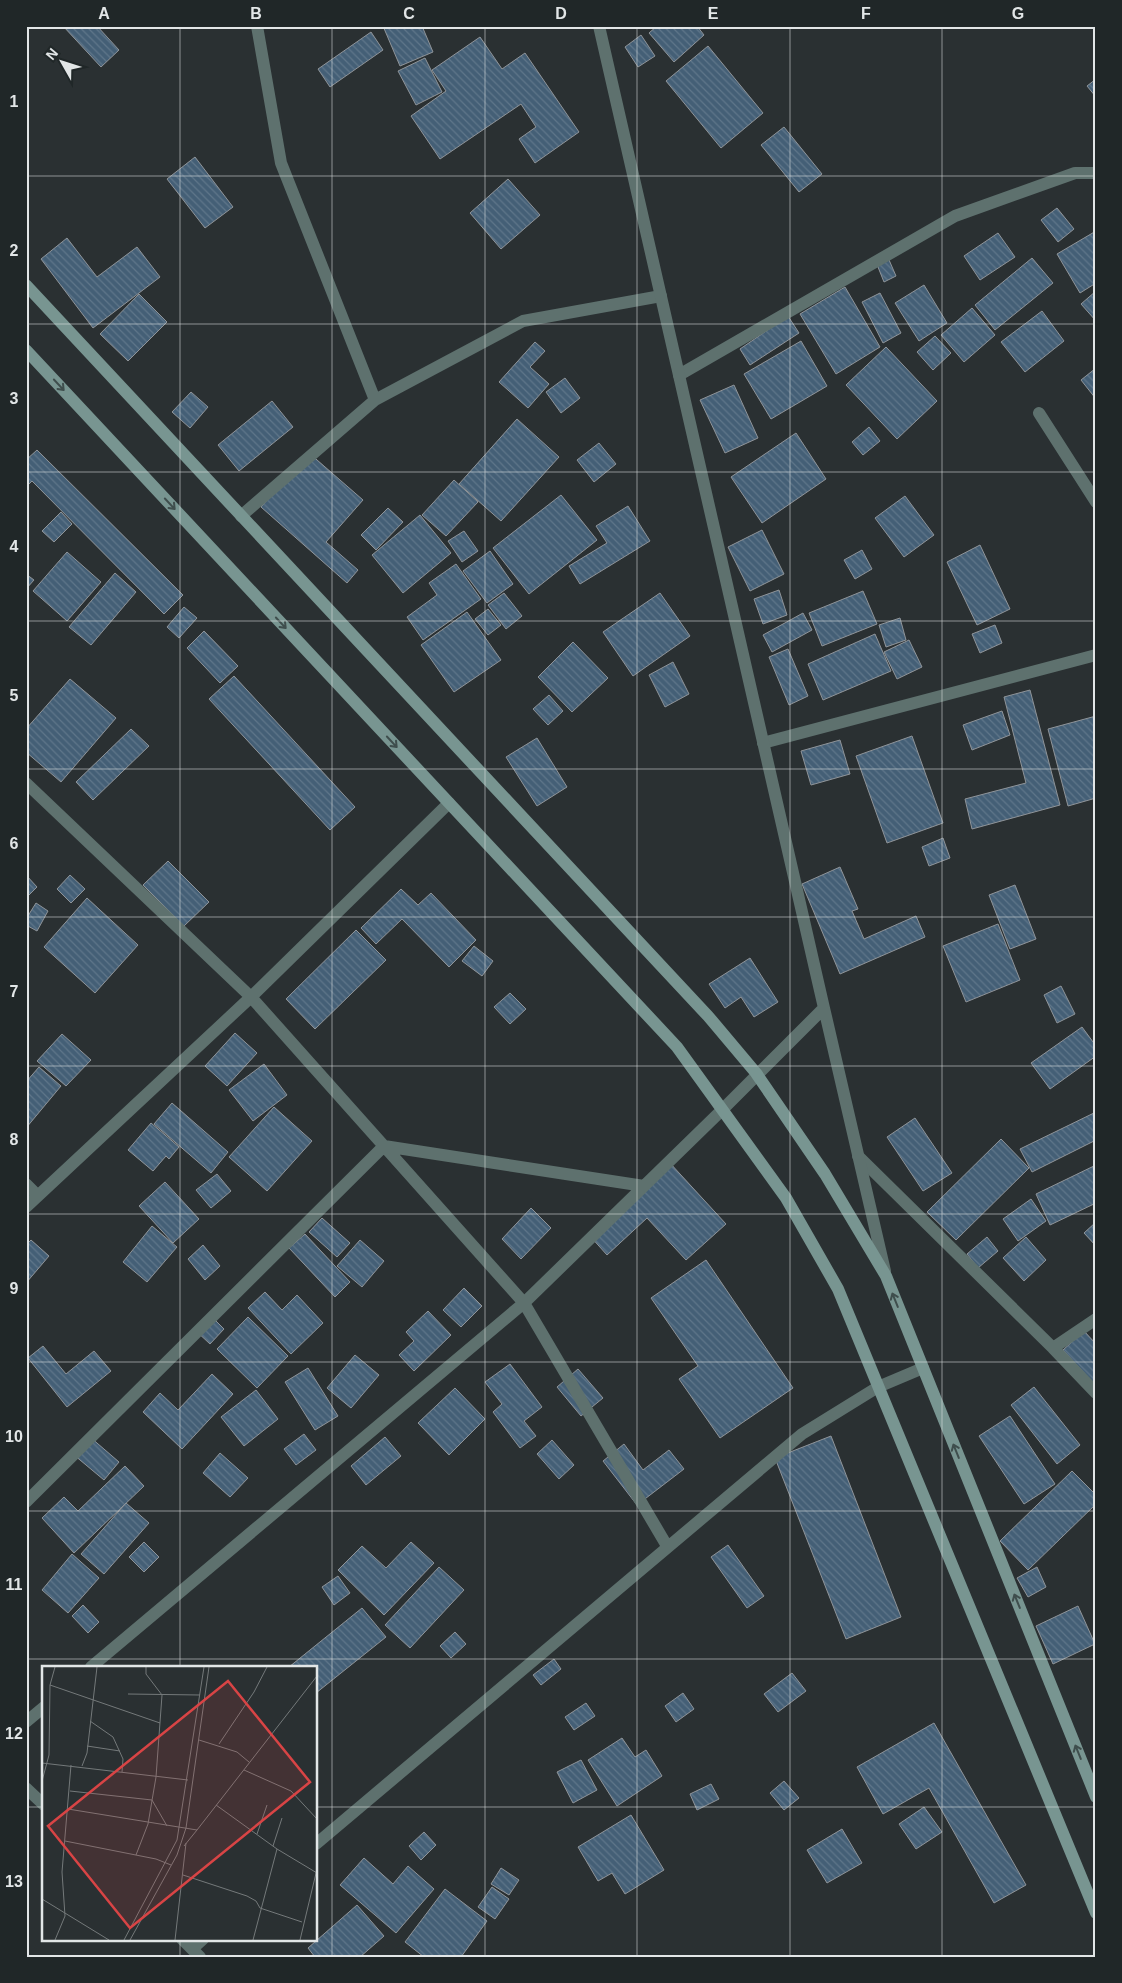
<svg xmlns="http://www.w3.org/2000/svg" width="1122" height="1983" font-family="Helvetica,sans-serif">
<defs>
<pattern id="building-back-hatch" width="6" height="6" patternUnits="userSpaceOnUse" patternTransform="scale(1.25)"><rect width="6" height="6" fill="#445f76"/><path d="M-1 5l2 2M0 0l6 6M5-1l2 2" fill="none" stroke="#5f768a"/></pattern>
</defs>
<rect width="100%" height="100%" fill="#2a3032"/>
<path fill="url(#building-back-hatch)" stroke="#8f9499" d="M63,26h34l22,24 -18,17z
M383,26h39l11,26 -33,14z
M657,26h40l7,9 -30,27 -25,-29z
M371,32l12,18 -53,37 -12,-18z
M641,35l14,21 -17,11 -13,-20z
M480,37l22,32 23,-16 54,79 -44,31 -16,-24 17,-12 -15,-23 -81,55 -29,-43 35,-25 -14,-21z
M708,46l55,67 -42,35 -55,-67z
M425,58l17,34 -26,13 -18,-34z
M1096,79v18l-9,-11z
M784,127l38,47 -23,18 -38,-47z
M195,157l38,50 -28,21 -38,-49z
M508,179l32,36 -39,34 -31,-36z
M1057,208l17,21 -16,13 -17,-22z
M1096,231v52l-16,10 -23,-39z
M998,233l17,24 -35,23 -16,-24z
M67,238l30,39 40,-30 23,30 -67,51 -52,-69z
M886,253l10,23 -12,6 -10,-25z
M1032,258l21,25 -58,47 -20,-25z
M924,285l23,38 -28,18 -24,-38z
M845,287l35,60 -44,27 -36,-60z
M1096,291v30l-15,-17z
M880,293l21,40 -18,10 -21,-41z
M139,294l28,28 -39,39 -28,-27z
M972,308l23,27 -31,27 -23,-27z
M1042,311l22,30 -39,31 -24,-30z
M788,316l11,17 -49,32 -10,-16z
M935,336l16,17 -18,17 -16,-18z
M801,341l26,45 -56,33 -27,-45z
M535,342l10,9 -15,16 19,17 -21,24 -29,-26z
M886,347l51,54 -40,38 -51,-54z
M1096,368v31l-15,-19z
M565,378l15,20 -19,15 -15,-21z
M734,385l24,53 -33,15 -25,-53z
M191,392l17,15 -18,21 -18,-16z
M272,401l21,26 -54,44 -21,-26z
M517,419l42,38 -58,64 -42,-37z
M869,427l11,14 -17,14 -11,-13z
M796,433l30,46 -64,44 -31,-46z
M599,443l17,21 -22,18 -17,-22z
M37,450l146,145 -19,19 -132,-133 -6,6v-27z
M309,453l54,47 -37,42 32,28 -11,13 -86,-76z
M454,480l24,22 -32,34 -24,-21z
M561,495l36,45 -68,54 -36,-46z
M905,496l29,39 -30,22 -29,-39z
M628,506l22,35 -70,43 -11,-18 38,-23 -11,-17z
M388,508l15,14 -27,28 -15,-15z
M61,512l11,12 -18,18 -12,-11z
M420,515l31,38 -48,40 -31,-38z
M762,530l22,44 -34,17 -22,-44z
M464,531l14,20 -16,11 -14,-21z
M980,545l30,64 -33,16 -30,-63z
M862,550l10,19 -17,10 -11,-19z
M490,551l23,33 -26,19 -24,-32z
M67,552l34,30 -34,39 -34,-30z
M456,564l25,35 -58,41 -16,-23 30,-22 -8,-12z
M115,573l21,19 -45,53 -22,-18z
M26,574l8,6 -8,9z
M779,590l8,25 -24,9 -9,-25z
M863,591l14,33 -55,22 -13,-33z
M504,593l18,23 -16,13 -18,-24z
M660,593l30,43 -57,40 -30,-44z
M184,607l13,11 -18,20 -12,-11z
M488,609l13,16 -13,10 -13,-16z
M467,612l34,48 -47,32 -33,-47z
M803,613l9,17 -40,22 -9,-17z
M900,618l6,22 -20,7 -7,-22z
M995,625l7,18 -22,10 -8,-19z
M204,631l34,35 -18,17 -33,-35z
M875,634l16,37 -68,29 -15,-36z
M909,640l13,27 -25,12 -13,-27z
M573,642l35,36 -36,34 -34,-35z
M788,649l20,47 -19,9 -20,-48z
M673,662l16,32 -24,13 -16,-32z
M234,676l121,131 -25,23 -121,-131z
M70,679l46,39 -55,64 -35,-30v-23z
M1030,690l30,115 -88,24 -7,-30 61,-16 -22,-86z
M549,695l14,16 -15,14 -15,-16z
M1002,711l8,24 -38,15 -9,-25z
M1096,716v82l-28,8 -20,-77z
M131,729l18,17 -56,54 -17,-18z
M912,736l31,87 -56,20 -31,-87z
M537,738l30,49 -30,19 -31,-49z
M840,740l10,34 -39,11 -10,-34z
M943,838l7,20 -21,8 -7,-19z
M168,861l41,41 -25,24 -41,-41z
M840,867l18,42 -6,2 12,28 52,-23 9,21 -85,37 -38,-90z
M26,875l11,12 -11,11z
M70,875l15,14 -14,14 -14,-14z
M1015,885l21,54 -26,10 -21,-54z
M401,889l17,16 13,-12 45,47 -27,27 -47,-48 -26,25 -15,-16z
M87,898l51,47 -43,48 -51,-46z
M36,903l12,8 -11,20 -11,-6v-6z
M998,924l22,56 -54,22 -23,-56z
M356,930l30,30 -71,69 -29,-30z
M474,946l19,15 -11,15 -20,-15z
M750,958l28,44 -24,15 -13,-20 -16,11 -16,-24z
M1061,986l14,28 -18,9 -13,-28z
M510,993l16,16 -16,15 -16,-17z
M1082,1027l14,19v10l-46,33 -19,-26z
M235,1033l22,20 -30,33 -22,-20z
M62,1034l29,26 -25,26 -29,-25z
M264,1064l23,31 -34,26 -24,-31z
M39,1067l22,19 -35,42v-46z
M172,1103l56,49 -17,21 -57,-49z
M274,1107l38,34 -45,50 -38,-34z
M1096,1112v28l-64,32 -12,-23z
M915,1118l37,55 -29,18 -36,-54z
M151,1123l28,24 -10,12 -3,-3 -13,15 -25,-21z
M1001,1139l28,29 -73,72 -29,-28z
M669,1162l57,62 -40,36 -39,-42 -40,37 -17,-19z
M1096,1165v38l-46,22 -14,-31z
M217,1174l14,17 -20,17 -15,-18z
M165,1182l34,37 -26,24 -34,-37z
M1031,1199l15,22 -28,20 -15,-22z
M531,1208l20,20 -30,31 -19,-20z
M322,1218l28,25 -13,14 -28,-25z
M1096,1222v24l-12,-13z
M152,1226l25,21 -30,35 -24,-20z
M305,1234l45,48 -15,15 -46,-49z
M987,1237l11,14 -20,17 -11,-14z
M1026,1237l20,23 -22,21 -21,-23z
M31,1240l18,16 -23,27v-38z
M360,1240l24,21 -22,26 -25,-21z
M203,1245l17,21 -15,14 -17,-21z
M706,1260l87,128 -73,50 -41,-59 19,-13 -47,-68z
M464,1288l18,18 -21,21 -18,-17z
M265,1292l17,18 15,-15 26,28 -32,31 -43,-46z
M428,1311l23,24 -37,36 -15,-16 15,-14 -8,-9z
M210,1315l14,14 -14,15 -15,-14z
M248,1317l40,39 -31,32 -40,-39z
M1084,1331l12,13v42l-33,-36z
M43,1346l23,28 28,-23 17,20 -44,36 -39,-49z
M355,1355l24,20 -28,33 -24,-20z
M510,1364l32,43 -18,14 12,15 -16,12 -27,-36 9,-8 -17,-22z
M308,1368l30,48 -23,14 -30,-48z
M578,1369l25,29 -22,18 -24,-29z
M212,1374l21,20 -51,55 -39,-37 17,-19 18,17z
M1034,1387l46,58 -23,19 -46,-59z
M455,1388l30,31 -36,36 -31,-32z
M256,1390l22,29 -34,27 -23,-29z
M1010,1416l45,68 -31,20 -45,-68z
M304,1434l12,16 -20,15 -12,-16z
M831,1436l70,181 -55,22 -71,-181z
M90,1437l29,25 -15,18 -30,-25z
M385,1437l16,19 -35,29 -15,-19z
M552,1440l22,25 -15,14 -22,-25z
M624,1444l19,26 26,-20 15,19 -47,36 -34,-44z
M220,1453l28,25 -18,19 -27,-24z
M125,1466l19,20 -70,67 -32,-35 22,-21 14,14z
M1072,1471l24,24v9l-68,66 -28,-29z
M126,1503l23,20 -45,51 -23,-20z
M144,1542l15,15 -15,15 -15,-15z
M411,1542l23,21 -50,52 -46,-45 24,-24 24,22z
M728,1545l36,51 -17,12 -36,-51z
M72,1554l27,24 -31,35 -26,-23z
M439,1567l25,23 -54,58 -25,-23z
M1037,1567l9,20 -18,10 -11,-19z
M338,1576l12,17 -16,12 -12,-18z
M83,1605l16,17 -11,11 -16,-17z
M1078,1606l17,38 -42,20 -17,-38z
M362,1608l24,29 -70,56v-26h-27z
M455,1632l11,12 -15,14 -11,-12z
M554,1659l7,10 -20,16 -8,-10z
M792,1673l14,18 -28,21 -14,-18z
M683,1693l11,16 -18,13 -11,-16z
M586,1703l9,13 -21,14 -9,-13z
M934,1723l92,162 -32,18 -65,-115 -46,26 -26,-47z
M622,1738l13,19 11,-7 16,26 -45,30 -29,-46z
M581,1760l16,30 -24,13 -16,-31z
M784,1781l15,17 -15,12 -14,-17z
M711,1784l8,15 -22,11 -7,-16z
M924,1807l18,25 -26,17 -17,-25z
M631,1815l33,55 -39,24 -13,-21 -14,8 -20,-34z
M842,1829l20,34 -35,20 -20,-33z
M424,1832l12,13 -15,15 -12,-14z
M364,1858l29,26 15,-18 26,23 -38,44 -56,-48z
M501,1868l18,12 -10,15 -18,-11z
M492,1887l17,12 -14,20 -17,-12z
M445,1889l42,32 -26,36h-37l-19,-15z
M357,1905l27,31 -24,21h-45l-7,-9z"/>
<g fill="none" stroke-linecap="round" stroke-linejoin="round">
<path stroke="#5e716e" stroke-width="12" d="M257,26l24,137 94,237
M679,375l276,-159 120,-43h21
M1039,413l57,89
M241,516l134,-116 148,-79 138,-25
M763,743l333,-88
M26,783l225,214 273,306 143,243
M858,1156l195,192 43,45
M26,1184l12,12
M26,1207l225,-210 198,-194
M1053,1348l43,-29
M26,1502l358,-356 260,40
M91,1667l433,-364 199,-194
M26,1722l18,-15
M26,1788l18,17
M316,1844l486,-410 76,-47 45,-19
M182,1939l18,18
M192,1949l11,-10"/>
<path stroke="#5e716e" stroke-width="12" d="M599,26l225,982 -101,101
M824,1008l61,263"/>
<path stroke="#789591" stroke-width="12" d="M26,285l682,731 48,57 69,101 61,102 210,521
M26,350l651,697 109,151 52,91 258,624"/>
</g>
<defs><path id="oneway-shaft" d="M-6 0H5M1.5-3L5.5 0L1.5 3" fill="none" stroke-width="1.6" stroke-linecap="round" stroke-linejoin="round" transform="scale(1.25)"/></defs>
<g stroke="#3f4e4d">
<use href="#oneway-shaft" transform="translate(59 385) rotate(47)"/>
<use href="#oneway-shaft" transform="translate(170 504) rotate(47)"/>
<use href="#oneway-shaft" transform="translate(281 623) rotate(47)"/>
<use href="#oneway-shaft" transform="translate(392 742) rotate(47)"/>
<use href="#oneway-shaft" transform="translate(895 1300) rotate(-112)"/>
<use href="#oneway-shaft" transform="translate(956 1451) rotate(-112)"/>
<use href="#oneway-shaft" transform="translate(1017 1601) rotate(-112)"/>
<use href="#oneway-shaft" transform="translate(1078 1752) rotate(-112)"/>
</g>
<path fill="none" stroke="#e2e6e7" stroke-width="1" stroke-opacity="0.55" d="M180,26v1641M332,26v1931M485,26v1931M637,26v1931M790,26v1931M942,26v1931M26,176h1070M26,324h1070M26,472h1070M26,621h1070M26,769h1070M26,917h1070M26,1066h1070M26,1214h1070M26,1362h1070M26,1511h1070M26,1659h1070M26,1807h18M316,1807h780M180,1939v18"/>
<g transform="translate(42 1666)">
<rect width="275" height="275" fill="#2a3032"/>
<path fill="none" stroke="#74797a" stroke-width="1" d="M8,19l110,38M86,28l72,1M48,55l23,16 10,22 -1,13M157,74l38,12 12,10M177,78l35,-52 13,-25M45,80l33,5M0,97l146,17M40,100l5,-13 10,-86M202,104l47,21 26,28M0,115l7,-26 1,-70 5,-18M28,125l82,9 15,26M174,139l61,44 40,24M26,143l129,21 120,-154M215,168l10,-29M23,175l91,18 15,6M142,180l13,-16M231,180l9,-28M94,189l12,-31 8,-47 6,-82 -16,-21v-7M141,209l64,21 9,5 4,7 42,14M0,233l67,41M13,274l10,-24 -3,-44 9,-107M82,274l53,-100 27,-173M88,274l47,-85 9,-27 23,-161M133,274l11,-97M211,274l24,-91M258,274l17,-71"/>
<path fill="#d84445" fill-opacity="0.15" stroke="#d84445" stroke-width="2.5" d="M186,15l82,101 -180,146 -82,-102z"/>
<rect width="275" height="275" fill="none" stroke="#e2e6e7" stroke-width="2.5"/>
</g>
<rect width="1122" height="1983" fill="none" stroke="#202728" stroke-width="55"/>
<g transform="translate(62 62) rotate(309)" stroke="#202728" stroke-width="4" paint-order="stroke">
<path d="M0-4L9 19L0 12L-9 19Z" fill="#e2e6e7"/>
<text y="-8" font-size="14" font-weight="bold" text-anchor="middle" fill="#e2e6e7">N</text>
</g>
<rect x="28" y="28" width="1066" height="1928" fill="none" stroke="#e2e6e7" stroke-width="2"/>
<g font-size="16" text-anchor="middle" font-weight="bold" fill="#e2e6e7">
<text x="104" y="19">A</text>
<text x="256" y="19">B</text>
<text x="409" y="19">C</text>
<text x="561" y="19">D</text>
<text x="713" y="19">E</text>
<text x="866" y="19">F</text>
<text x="1018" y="19">G</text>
<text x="14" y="107">1</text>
<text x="14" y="256">2</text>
<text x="14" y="404">3</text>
<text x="14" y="552">4</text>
<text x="14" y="701">5</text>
<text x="14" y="849">6</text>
<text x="14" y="997">7</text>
<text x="14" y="1145">8</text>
<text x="14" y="1294">9</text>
<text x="14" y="1442">10</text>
<text x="14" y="1590">11</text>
<text x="14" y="1739">12</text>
<text x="14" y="1887">13</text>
</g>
</svg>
